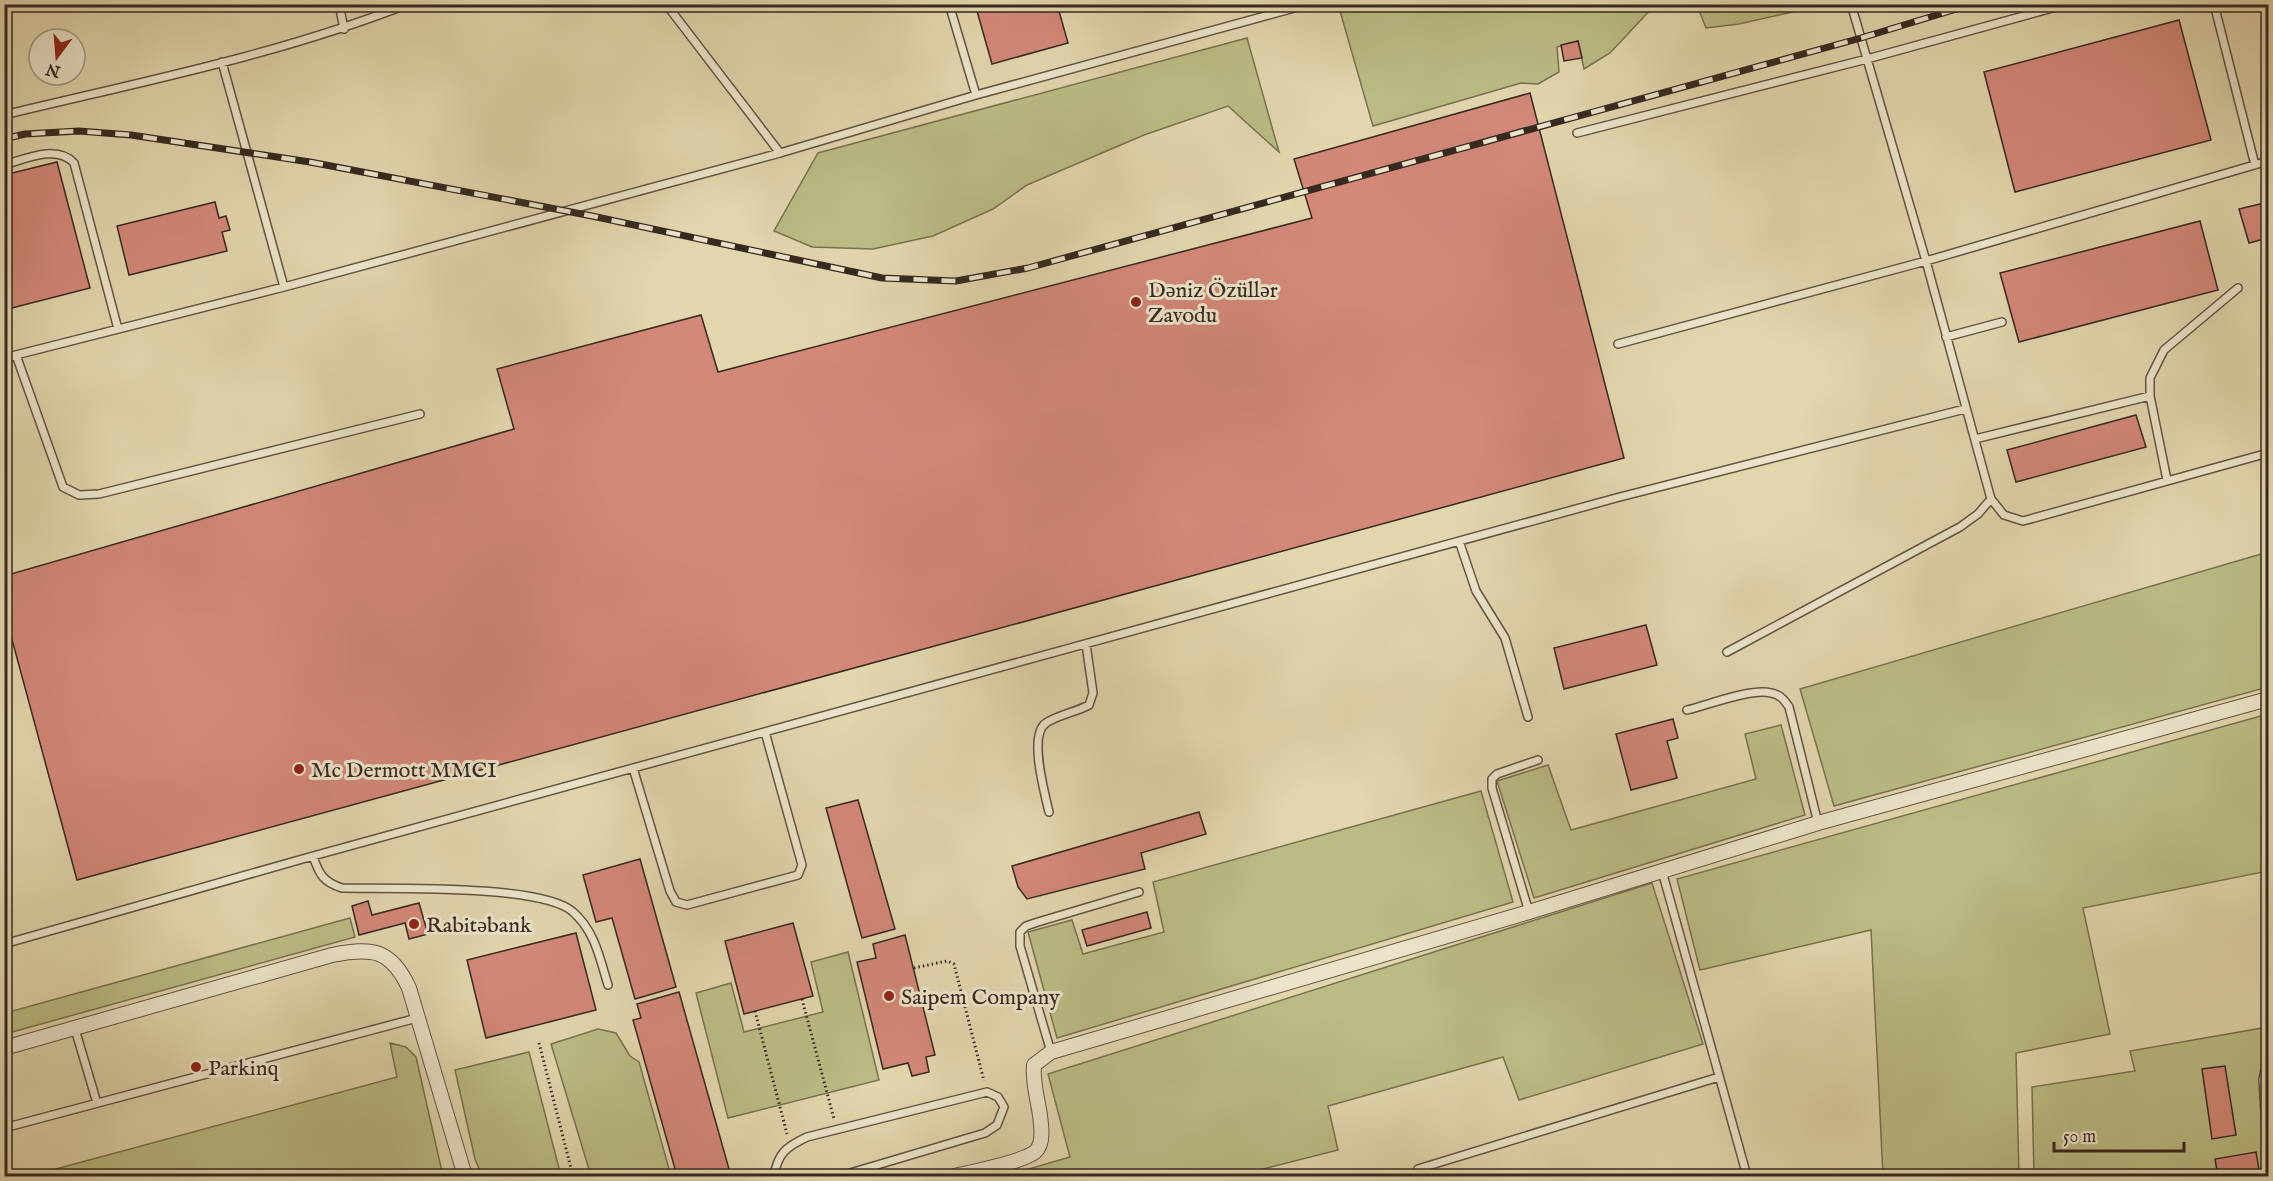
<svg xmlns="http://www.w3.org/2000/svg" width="2273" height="1181" font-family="'IM FELL English',serif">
<rect width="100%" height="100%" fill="#e2d6ad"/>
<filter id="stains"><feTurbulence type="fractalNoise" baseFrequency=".00333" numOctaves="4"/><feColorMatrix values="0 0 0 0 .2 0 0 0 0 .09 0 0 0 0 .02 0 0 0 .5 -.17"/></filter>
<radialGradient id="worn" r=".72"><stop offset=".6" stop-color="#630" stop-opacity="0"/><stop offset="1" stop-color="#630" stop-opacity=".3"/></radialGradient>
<path fill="#bbbc84" stroke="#787252" stroke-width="1.5" d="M1362,4h293v1l-45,48 -26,16 -6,-28 -21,6 2,25 -21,12 -17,-1 -148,43 -33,-115z
M1697,5v-1l127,1 -85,19 -33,4z
M1247,38l32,114 -51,-46 -84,29 -117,50 -34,24 -60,27 -60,13 -61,-2 -38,-16 44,-78z
M2268,552v135l-434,119 -34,-117z
M2268,714v157l-185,37 27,126 -94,19 3,123h-136l-12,-246 -171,40 -23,-91z
M1781,725l24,90 -271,83 -37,-117 51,-16 23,65 185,-51 -11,-45z
M1481,791l32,111 -456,136 -29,-106 44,-12 11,34 81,-22 -11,-50z
M1652,883l51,161 -184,56 -16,-43 -175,49 10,44 -91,23v3h-242l65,-19 -22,-83z
M350,918l5,19 -350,97v-21z
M848,952l31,128 -151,38 -32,-125 35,-10 13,49 79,-20 -12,-50z
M2268,1027v149h-234l-2,-89 103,-16 -5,-20z
M598,1029l18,4 14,23 9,6 32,114h-80l-40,-132z
M390,1043l16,4 10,10 27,119h-413l367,-99z
M529,1052l32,124h-79l-7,-17 -20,-89z"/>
<path fill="#d38878" stroke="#36291f" stroke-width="1.5" d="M975,4h82l11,39 -76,21z
M2179,20l32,120 -196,52 -31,-120z
M1578,41l4,17 -18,3 -3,-16z
M1530,93l94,365 -1547,422 -73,-270v-34l510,-147 -17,-60 204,-54 17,57 594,-154 -18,-59z
M57,162l33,126 -86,22v-135z
M215,202l4,16 7,-2 4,14 -8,2 5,19 -98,24 -12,-49z
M2268,202v36l-19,5 -10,-34z
M2200,221l18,69 -199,52 -19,-69z
M2136,415l10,32 -130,35 -9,-32z
M1646,625l11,40 -93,24 -10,-41z
M1673,719l5,19 -11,3 10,37 -46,12 -15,-56z
M858,800l37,129 -33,9 -36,-130z
M1199,812l7,22 -65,19 4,16 -118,30 -9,-12 -6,-21z
M640,859l36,128 -41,12 -23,-81 -16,4 -13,-47z
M368,901l4,14 47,-12 9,31 -19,5 -4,-16 -46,12 -7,-29z
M1147,912l4,16 -64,18 -5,-16z
M793,923l20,73 -69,18 -19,-73z
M576,933l20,77 -110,28 -19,-78z
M905,935l30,120 -9,2 3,15 -17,4 -4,-13 -25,6 -26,-107 19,-4 -3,-14z
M679,992l52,184h-54l-44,-156 8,-2 -4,-14z
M2225,1066l11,69 -24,4 -10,-70z
M2256,1152l4,24h-42l-3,-17z"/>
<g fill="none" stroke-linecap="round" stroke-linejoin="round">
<defs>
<path id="lane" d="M339,4l5,25
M666,4l114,149
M949,4l27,91
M1851,4l75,257 65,238 13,16 19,6 245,-68
M2214,4l41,161
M222,62l62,225
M4,115c136,-33 274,-60 404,-111
M1577,133l290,-74 200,-55
M4,165c21,-6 53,-21 70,-2l44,166
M1946,337l56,-15
M1618,344l308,-83 342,-100
M16,355l47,132 16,8 20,-1 321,-80
M4,358l280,-71 496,-134 196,-58 333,-91
M2150,396v-18l14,-28 74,-62
M1975,439l175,-43 17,84
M1459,541l17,50 29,47 23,79
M1727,652l233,-125 18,-13 13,-15
M1687,710c21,-5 64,-22 84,-17 9,1 14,8 18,14l29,116
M633,768l37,123 6,11 11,3 111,-30 4,-10 -37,-133
M1049,812c-4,-18 -21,-77 -3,-89 12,-8 30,-11 43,-18l4,-12 -7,-49
M313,856c6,18 10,26 29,32 47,1 200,-4 231,24 22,19 27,47 35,73
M1662,871l85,305
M1529,912l-37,-124v-9l5,-5 41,-14
M4,944l309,-88 1303,-358 349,-89
M75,1029l22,74
M1051,1052l-31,-106v-14l6,-6 12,-4 101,-30
M2268,1057l-5,22 5,81
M4,1128l413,-110
M1418,1169l301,-92
M774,1176c4,-23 12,-29 33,-39l180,-45 11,5 6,10 -7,18 -12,8 -145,43"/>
<path id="street" d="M4,1048l328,-93c40,-8 59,-6 77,33l56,188
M954,1176c18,-4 68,-14 81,-24 7,-6 7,-18 6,-27 -1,-20 -9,-39 -7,-60l17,-13 478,-140 289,-89 450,-124"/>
</defs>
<use href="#lane" stroke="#615442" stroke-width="10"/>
<use href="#street" stroke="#615442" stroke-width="16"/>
<path stroke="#36291f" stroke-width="3" stroke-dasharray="1.5 3" stroke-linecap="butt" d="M914,968l33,-7 7,3 30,117
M802,999l32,120
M755,1011l32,123
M539,1043l34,133"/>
<use href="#lane" stroke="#ece4ca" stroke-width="7"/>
<use href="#street" stroke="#ece4ca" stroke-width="14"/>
<defs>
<path id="rail" d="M4,139l21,-5 54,-3 52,4 179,27 282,54 290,62 74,3 72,-13 833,-230 112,-34"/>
</defs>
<use href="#rail" stroke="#36291f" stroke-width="7"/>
<use href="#rail" stroke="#ece4ca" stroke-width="4.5" stroke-dasharray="14" stroke-linecap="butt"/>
</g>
<g fill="#8f2418" stroke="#ece4ca" stroke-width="2">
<circle cx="1136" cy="302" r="6"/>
<circle cx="299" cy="769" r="6"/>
<circle cx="414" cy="924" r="6"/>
<circle cx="889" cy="996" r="6"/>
<circle cx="196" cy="1067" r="6"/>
</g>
<g text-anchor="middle" stroke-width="6" stroke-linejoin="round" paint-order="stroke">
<g font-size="22" fill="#36291f" stroke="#ece4ca" text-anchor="start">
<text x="1148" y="297">Dəniz Özüllər<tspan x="1148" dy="25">Zavodu</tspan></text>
<text x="311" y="777">Mc Dermott MMCI</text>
<text x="426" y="932">Rabitəbank</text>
<text x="901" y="1004">Saipem Company</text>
<text x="208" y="1075">Parkinq</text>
</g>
</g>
<rect width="2273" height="1181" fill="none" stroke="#e2d6ad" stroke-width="24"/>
<rect x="6" y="6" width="2261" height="1169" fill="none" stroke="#36291f" stroke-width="3"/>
<rect x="12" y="12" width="2249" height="1157" fill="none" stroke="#36291f" stroke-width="1.5"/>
<g transform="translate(57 57) rotate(196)"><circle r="28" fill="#ece4ca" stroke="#a39986" stroke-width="1.5"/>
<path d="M0-4.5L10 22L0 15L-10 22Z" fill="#8f2418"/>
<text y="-9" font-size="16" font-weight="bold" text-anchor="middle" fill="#36291f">N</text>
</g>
<path d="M2054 1142v9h130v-9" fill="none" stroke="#36291f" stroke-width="3"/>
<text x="2063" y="1142" font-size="18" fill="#36291f" stroke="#ece4ca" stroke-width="4.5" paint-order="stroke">50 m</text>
<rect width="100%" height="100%" filter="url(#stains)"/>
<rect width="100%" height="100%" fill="url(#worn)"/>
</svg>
